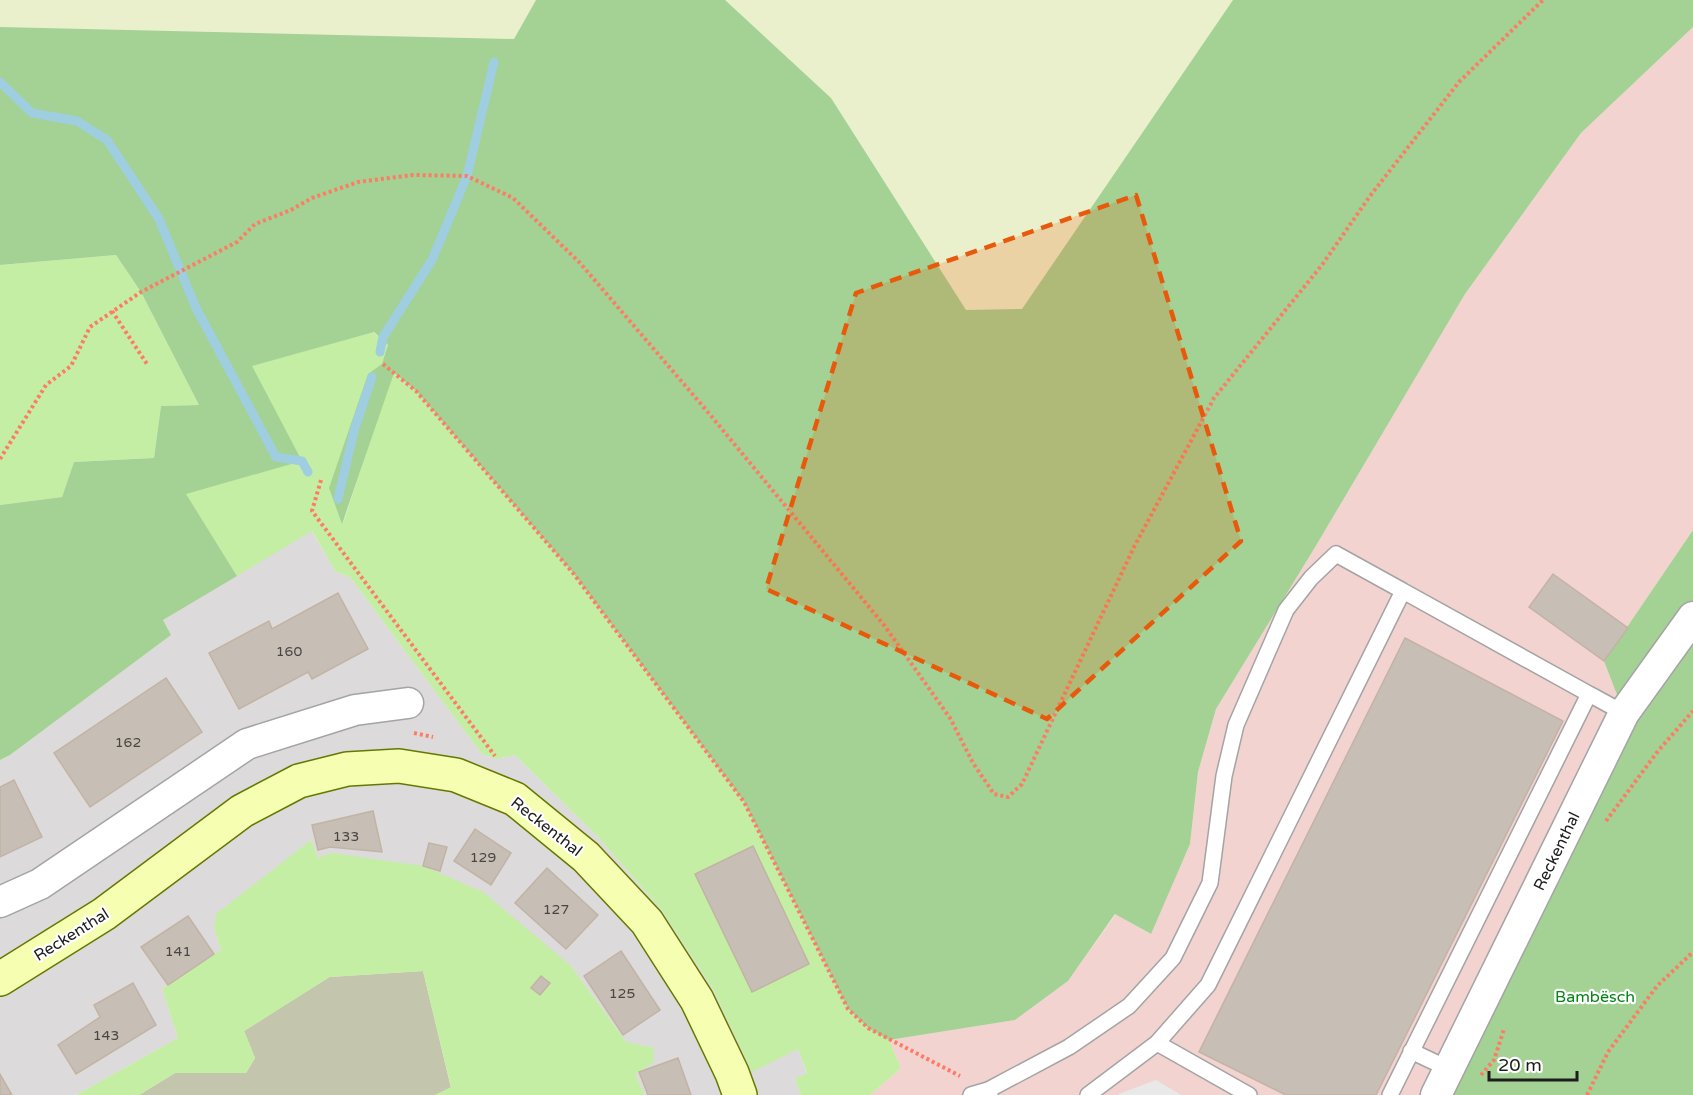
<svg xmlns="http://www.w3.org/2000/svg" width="1693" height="1095" font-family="'Varela Round',sans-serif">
<rect width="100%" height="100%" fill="#efece2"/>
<path fill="#dcdada" d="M311,530l25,42 14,5 131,176 15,6 19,-4 83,82 63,72 52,80 39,82 46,-22 9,25 -12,5 6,16h-156l-10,-21 -9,-32 -55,-76 -253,-108 -7,-18 -97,88 7,22 -59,39 16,49 -102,57h-76v-335l10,-5 161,-120 -8,-15z"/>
<path fill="#f2d3d0" d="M1693,27v503l-89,131 20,52 -188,382h-566l31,-27 -12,-28 126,-20 53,-39 48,-67 34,20 40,-90 8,-72 18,-63 98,-160 151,-255 116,-161z"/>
<path fill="#c3c5ad" d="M423,971l28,117 -16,7h-296l36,-22h71l9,-15 -11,-27 85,-54z"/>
<path fill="#ebf0cc" d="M0,0h536l-22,39 -514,-12z
M725,0h508l-211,309 -57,1 -134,-212z"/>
<path fill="#c4eea4" d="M116,255l25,37 58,113 -38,1 -7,52 -80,4 -12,35 -62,8v-240z
M373,332l15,13 -45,178 50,-150 23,18 157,182 171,229 104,207 20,19 21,12 12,28 -31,27h-69l-6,-16 12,-6 -9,-24 -46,23 -39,-83 -52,-80 -63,-72 -83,-82 -19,4 -15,-6 -131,-176 -14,-5 -24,-41 -75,45 -52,-83 117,-32 -51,-95z
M311,840l7,18 14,-5 91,13 60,26 88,74 55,76 28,6 -1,15 -18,11 10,21h-210l16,-8 -28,-116 -93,6 -86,54 11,27 -9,15h-71l-36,22h-63l102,-57 -16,-49 59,-39 -7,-22 2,-14z"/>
<path fill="#a3d294" d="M536,0h189l106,98 135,212 56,-1 211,-309h460v27l-112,106 -116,161 -151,255 -98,160 -18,63 -8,72 -39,90 -36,-20 -47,67 -53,39 -126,20 -21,-12 -20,-19 -104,-207 -171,-229 -157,-182 -22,-18 -52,151 -13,-36 39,-114 14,-10 6,-19 -14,-13 -122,34 50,95 -116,33 51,82 -74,44 8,15 -161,120 -10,5v-255l62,-8 12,-35 80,-4 7,-52 38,-1 -58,-113 -25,-37 -116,10v-238l514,12z
M1693,530v565h-257l188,-382 -20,-52z"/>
<path fill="#e9e9e9" d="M1156,1080l25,15h-63l1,-1z"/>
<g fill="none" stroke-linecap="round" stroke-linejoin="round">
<path stroke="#9fcee1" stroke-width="9" d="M0,82l32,31 45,8 30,19 52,79 37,89 80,149 26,4 6,11
M380,352l3,-15 49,-77 35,-84 27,-114
M338,499l16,-68 18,-54"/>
</g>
<path fill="#c7beb5" stroke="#c2b3a4" stroke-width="1.5" d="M1553,574l75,54 -24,33 -75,-54z
M338,593l30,56 -56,30 -4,-7 -69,37 -30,-56 60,-32 3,8z
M1405,638l158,83 -187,374h-90l-87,-43z
M166,678l36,54 -112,75 -36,-54z
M14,780l28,57 -42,20v-70z
M373,811l9,41 -52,-5 -12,3 -6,-25z
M475,829l36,24 -20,32 -37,-24z
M429,843l18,4 -7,24 -17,-5z
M753,846l56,118 -57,28 -57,-118z
M547,868l51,47 -32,34 -51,-46z
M188,916l26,38 -46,31 -27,-38z
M621,951l39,59 -37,25 -39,-59z
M541,976l9,7 -10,12 -9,-7z
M133,983l23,42 -80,49 -18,-29 42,-28 -6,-12z
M678,1058l13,37h-43l-9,-23z
M0,1074l12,21h-12z"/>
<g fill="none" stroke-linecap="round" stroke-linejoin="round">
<defs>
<path id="lane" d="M1589,694l35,19
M1157,1043l92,52
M1411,1051l38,18
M988,1090l81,-43 60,-41 44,-48 37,-75 14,-107 12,-51 50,-115 25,-32 25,-24 67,37 -195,394 -51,58 -69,52
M971,1095l17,-5 2,5
M1390,1095l199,-401 -186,-103"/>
<path id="street" d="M0,902l40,-18 207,-140 108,-34 53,-7
M1436,1095l188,-382 69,-96"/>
<path id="secondary" d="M0,979l104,-65 138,-103 57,-30 48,-12 52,-3 57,9 59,24 71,58 61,65 50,78 35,73 8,22"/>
</defs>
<use href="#lane" stroke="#a4a4a4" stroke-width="18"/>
<use href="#street" stroke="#a4a4a4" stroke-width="33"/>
<use href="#secondary" stroke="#657900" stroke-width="36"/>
<path stroke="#ff7c64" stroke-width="4" stroke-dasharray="3 3" stroke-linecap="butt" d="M112,311l35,53
M383,364l33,27 157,182 171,229 104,207 20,19 92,48
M0,459l46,-74 25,-19 19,-39 51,-35 96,-50 18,-18 36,-14 21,-12 46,-16 55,-7 54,1 46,22 67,65 127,148 177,214 66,93 23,45 21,31 14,3 14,-13 112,-237 80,-149 108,-133 48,-69 89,-114 84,-82
M321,480l-9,31 183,245
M414,733l19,4
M1606,821l52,-70 35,-40
M1481,1075l13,-15 10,-31
M1587,1095l21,-43 49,-66 36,-34"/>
<use href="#lane" stroke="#fff" stroke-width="15"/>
<use href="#street" stroke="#fff" stroke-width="30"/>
<use href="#secondary" stroke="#f6feb2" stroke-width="33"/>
</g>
<path fill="#e8590c" fill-opacity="0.2" stroke="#e8590c" stroke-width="4.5" stroke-dasharray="12 8" stroke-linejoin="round" d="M1136,195l105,346 -194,178 -281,-130 90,-296z"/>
<g text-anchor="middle" stroke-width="4.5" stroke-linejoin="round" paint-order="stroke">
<g font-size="14" fill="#484543">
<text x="289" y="656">160</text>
<text x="128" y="747">162</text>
<text x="346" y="841">133</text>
<text x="483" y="862">129</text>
<text x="556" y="914">127</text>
<text x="178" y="956">141</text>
<text x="622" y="998">125</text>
<text x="106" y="1040">143</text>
</g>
<g font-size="16" fill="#1d1d1d" stroke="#fff">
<text transform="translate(547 826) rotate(38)" y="6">Reckenthal</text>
<text transform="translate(1556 851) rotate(-64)" y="6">Reckenthal</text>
<text transform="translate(71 934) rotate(-32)" y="6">Reckenthal</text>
</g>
<g font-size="16" fill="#038414" stroke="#fff">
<text x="1595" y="1002">Bambësch</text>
</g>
</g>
<path d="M1489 1071v9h88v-9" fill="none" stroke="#1d1d1d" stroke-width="3"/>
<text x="1498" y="1071" font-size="18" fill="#1d1d1d" stroke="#ffffff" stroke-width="4.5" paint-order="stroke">20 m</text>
</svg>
